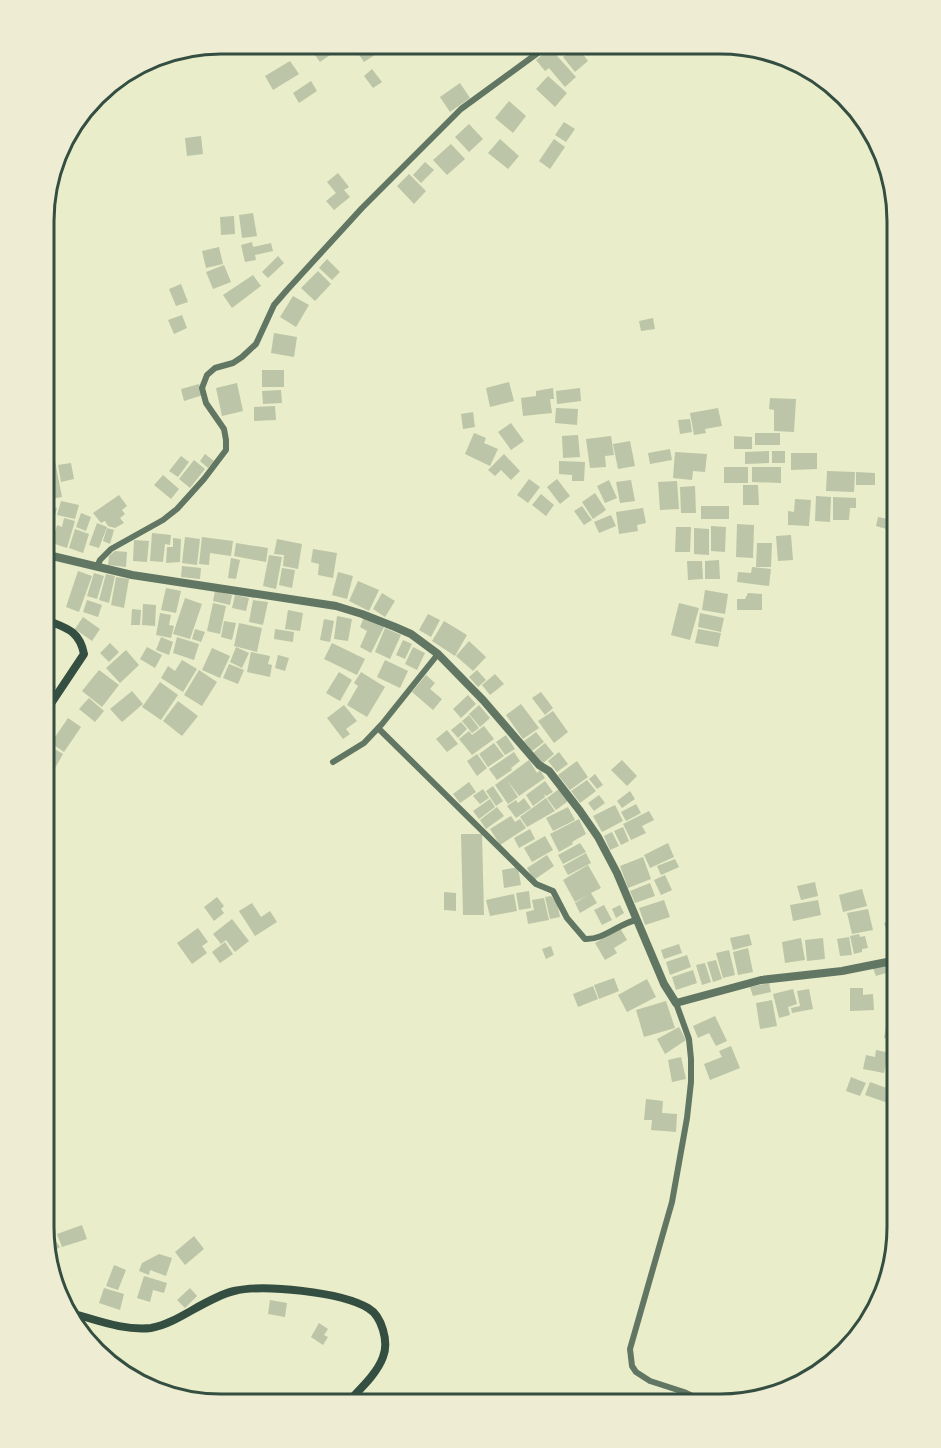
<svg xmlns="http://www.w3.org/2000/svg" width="941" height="1448" font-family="Manrope,sans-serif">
<rect width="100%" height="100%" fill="#e9edc9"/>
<path fill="#bcc5a7" d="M307,44h20l6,9 -13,9z
M369,44h12l3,5 -20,13 -7,-10z
M579,45h15l4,4 -10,7z
M577,46l11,15 -13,11 -12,-15z
M550,48l26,29 -11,10 -16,-19 -4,3 -9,-11z
M290,61l9,13 -26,16 -8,-14z
M372,69l10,13 -9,6 -9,-12z
M548,76l19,17 -12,14 -19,-18z
M311,81l6,10 -18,12 -6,-10z
M460,83l10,15 -20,14 -10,-15z
M509,101l17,15 -13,17 -18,-15z
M564,122l11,7 -9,13 -11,-7z
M469,124l14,15 -14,13 -14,-15z
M201,136l2,18 -16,2 -2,-18z
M500,139l19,17 -11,13 -20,-16z
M554,139l11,8 -15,22 -11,-8z
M451,144l14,15 -18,16 -14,-15z
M425,162l9,8 -13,13 -8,-8z
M338,173l11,14 -5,3 6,7 -16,13 -8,-9 10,-8 -9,-11z
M409,174l17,17 -12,13 -17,-18z
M253,213l4,23 -15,2 -3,-23z
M234,216l1,18 -14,1 -1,-18z
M252,242l1,5 18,-4 2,8 -18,4 1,5 -11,2 -4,-17z
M219,247l4,17 -17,4 -4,-17z
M278,256l6,7 -16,15 -6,-6z
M327,259l13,13 -8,8 -13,-12z
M224,265l7,17 -18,7 -7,-17z
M318,271l13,13 -16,17 -14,-13z
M253,275l8,11 -29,22 -9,-13z
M181,284l7,18 -12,4 -7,-17z
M293,296l16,9 -13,22 -16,-10z
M182,315l5,13 -13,6 -6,-14z
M653,318l2,11 -14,2 -2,-10z
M274,333l23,4 -3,20 -23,-4z
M262,370h22v17h-22z
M509,382l5,19 -24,6 -4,-19z
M237,383l6,28 -21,5 -6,-28z
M199,384l4,11 -19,6 -3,-12z
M553,388l1,11h-4l2,14 -29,3 -2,-18 15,-2v-5z
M580,388l1,13 -24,3 -1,-13z
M281,390l1,13 -19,1 -1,-13z
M770,398l26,1 -2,33 -20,-1v-21l-5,-1z
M275,406l1,14 -22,1v-14z
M556,408l22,1 -1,16 -22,-2z
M718,408l4,18 -17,3 1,4 -12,2 -4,-22z
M473,412l2,15 -12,2 -2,-15z
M690,419l2,13 -12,2 -2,-14z
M511,423l13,18 -13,9 -13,-18z
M474,433l12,5 -2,5 14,6 -8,17 -25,-12z
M755,433h25v12h-25z
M578,435l2,22 -17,1 -1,-22z
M611,436l3,19 -9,1 1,11 -16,1 -4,-29z
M734,436l18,1v12h-18z
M630,441l5,25 -17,3 -5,-25z
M670,449l2,11 -22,4 -2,-11z
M769,451v12l-24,1v-12z
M772,451h13v12h-13z
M675,452l32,2 -2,18 -12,-1 -1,9 -19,-2z
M791,453h26v16l-26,1z
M205,454l9,7 -6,7 -8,-7z
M504,454l16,17 -9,9 -10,-10 -6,6 -7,-6z
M181,456l8,6 -11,15 -9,-6z
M194,460l11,9 -15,19 -11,-9z
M55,461l7,36 -17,3v-37z
M559,461l26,1 -1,19h-12v-6l-13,-1z
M71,463l3,16 -13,3 -3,-17z
M724,467h24v16h-24z
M752,467h29v16l-29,-1z
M827,471l28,1 -1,20 -28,-1z
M856,472l19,1v12h-19z
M163,475l16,14 -8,10 -17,-14z
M529,479l11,8 -12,16 -11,-8z
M557,479l13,17 -10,8 -13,-17z
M609,480l8,18 -12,5 -8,-17z
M631,480l4,21 -15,2 -4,-21z
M677,481l2,28 -19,1 -2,-28z
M743,485h15l1,20h-16z
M695,486l1,27h-15l-1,-26z
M595,493l11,17 -13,9 -11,-17z
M541,494l13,11 -8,11 -14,-11z
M119,495l8,11 -5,4 3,4 -5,4 4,5 -9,5 -7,-2 -3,-5 -4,2 -8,-10z
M816,496l15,1 -1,25 -15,-1z
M833,497l23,1v10h-6l-1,12h-16z
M795,499l16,1 -2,26 -21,-1v-14l6,1z
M61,501l18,4 -4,14 -18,-4z
M45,505l12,3 -3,11 -9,-3z
M582,506l10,14 -8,5 -10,-14z
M701,506h28v13h-28z
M643,508l3,15 -9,2 1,6 -19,3 -3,-22z
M81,513l10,4 -5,14 -10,-4z
M611,515l5,11 -17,7 -5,-11z
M878,517l15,3 -3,10 -14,-4z
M64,518l11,3 -8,27 -15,-5 5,-18 5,2z
M45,519l10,2 -3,12 -8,-2z
M97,523l10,4 -8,21 -10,-3z
M737,524l17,1 -1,33 -17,-1z
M711,526l15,1 -1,25 -14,-1z
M676,527h15l-1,25h-15z
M107,528l7,2 -4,14 -7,-3z
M694,528l15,1v26l-15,-1z
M75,529l14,5 -6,19 -14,-5z
M152,533l19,2 -1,10 -5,-1 -2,18 -13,-1z
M791,535l2,25 -15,1 -2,-25z
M185,537l15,2 -3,26 -15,-2z
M202,537l31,4 -2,15 -21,-3 -1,12 -10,-1z
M173,538l8,1 -1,23 -14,1 1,-16h6z
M277,539l25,5 -4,25 -15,-3 1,-11 -10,-1z
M134,540l15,1 -2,21 -14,-1z
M236,543l32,5 -2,14 -32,-6z
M757,543h15l-1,24h-15z
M313,549l24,4 -4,25 -15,-3 1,-11 -8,-2z
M115,551l12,1 -1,15 -18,-2 1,-9z
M269,555l13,2 -6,32 -13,-3z
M231,558l9,2 -4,19 -8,-1z
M719,560l1,19h-15v-18z
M687,561h15l1,18 -15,1z
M182,566l19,2 -1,11 -19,-2z
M752,567l19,2 -2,17 -32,-4 1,-10 13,1z
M282,568l13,2 -3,18 -13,-3z
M78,571l14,5 -13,36 -13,-5z
M338,572l15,4 -6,23 -15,-4z
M94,573l10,3 -7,23 -10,-3z
M106,574l9,2 -6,27 -10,-3z
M116,577l13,2 -5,29 -13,-3z
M358,581l21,9 -10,21 -20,-10z
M166,588l15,3 -5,22 -15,-3z
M705,590l23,4 -3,20 -23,-4z
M215,591l17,4 -2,10 -17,-4z
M382,593l13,8 -10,16 -12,-8z
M748,593l14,1v16h-25v-11h8z
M235,595l14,3 -3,13 -14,-3z
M185,598l17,6 -12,35 -17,-5z
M87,600l15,5 -4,12 -15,-5z
M253,600l15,2 -5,23 -14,-3z
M213,603l13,3 -6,28 -13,-3z
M679,603l20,5 -9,32 -19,-5z
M143,604l13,1 -1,21 -13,-1z
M132,609l9,1 -1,15h-9z
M288,610l15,3 -3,18 -15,-2z
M160,613l11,2 -2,10 5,1 -3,12 -15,-3z
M700,613l24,5 -3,14 -23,-5z
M428,614l12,6 -9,17 -12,-7z
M337,616l15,3 -4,22 -14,-2z
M83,617l17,12 -8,12 -17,-12z
M364,617l20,10 -13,26 -11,-6 7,-16 -7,-4z
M324,619l10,2 -4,21 -10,-2z
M224,621l12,2 -4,17 -11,-3z
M444,621l23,14 -12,21 -23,-15z
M239,623l23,5 -5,24 -23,-6z
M385,628l16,7 -11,24 -15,-7z
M195,629l10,3 -4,10 -9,-3z
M275,629l19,3 -1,10 -19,-3z
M698,629l23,4 -3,14 -23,-4z
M161,637l12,5 -4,13 -13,-5z
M177,637l22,7 -5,16 -21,-7z
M403,640l9,4 -7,15 -9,-4z
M469,641l17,16 -13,14 -17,-15z
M110,643l9,9 -10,10 -9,-9z
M332,643l33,16 -8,16 -33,-16z
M147,647l15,8 -7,13 -15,-9z
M236,647l13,6 -7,15 -12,-6z
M413,647l12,6 -8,17 -12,-6z
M212,648l18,8 -10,22 -18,-8z
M126,650l13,15 -19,18 -14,-15z
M251,652l19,4 -2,8 4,1 -2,12 -23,-5z
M278,655l11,3 -4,13 -10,-3z
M182,660l15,9 -14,23 -22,-14 7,-12 7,5z
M385,660l23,11 -8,17 -23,-11z
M229,664l15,6 -6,14 -15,-6z
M99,670l20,15 -17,22 -20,-16z
M199,670l18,12 -15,24 -18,-11z
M477,670l9,10 -8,7 -9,-10z
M339,672l13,8 -12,21 -14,-8z
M361,672l24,15 -18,30 -20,-12 11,-19 -4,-3z
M495,674l9,10 -14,11 -8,-10z
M426,675l9,8 -5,6 12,10 -9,11 -21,-18z
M44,680l12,7 -12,20z
M160,682l18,13 -17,25 -19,-13z
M132,691l11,13 -21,18 -12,-13z
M541,692l12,16 -8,7 -13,-17z
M468,695l8,9 -15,14 -8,-9z
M89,698l15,13 -9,11 -16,-13z
M178,701l20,15 -16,20 -19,-15z
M521,704l18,24 -16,11 -17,-24z
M344,705l13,16 -11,8 4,5 -7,5 -16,-21z
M479,705l11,13 -10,9 -11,-13z
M553,711l15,21 -14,11 -16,-22z
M469,715l10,13 -7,5 -10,-12z
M68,718l13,9 -17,25 -13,-9z
M461,722l6,7 -9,9 -7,-8z
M484,726l10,13 -22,16 -13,-16 10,-8 3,4z
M447,730l11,14 -11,8 -11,-13z
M536,732l8,10 -12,9 -8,-10z
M506,735l9,14 -10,6 -9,-13z
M494,743l10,13 -16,11 -9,-13z
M545,743l9,11 -12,10 -9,-11z
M48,745l15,9 -8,14 -11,-6v-10z
M514,752l6,9 -9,7 1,2 -15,10 -8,-11z
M559,752l9,12 -11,8 -9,-11z
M477,754l10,14 -10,8 -10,-15z
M529,760l8,13 3,-3 5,8 -26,18 -12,-16 11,17 -10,7 -13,-19z
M622,760l15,16 -10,10 -16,-16z
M577,761l11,16 -18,13 -12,-15z
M595,774l8,11 -6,4 -8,-10z
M587,780l9,11 -16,12 -9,-12z
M545,781l8,11 -7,4 -2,-2 1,3 -12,9 -7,-11z
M469,782l7,10 -16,11 -7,-9z
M493,786l10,15 -7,5 -10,-15z
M483,789l6,9 -9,6 -7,-8z
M559,789l9,12 -12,9 -9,-12z
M630,791l5,8 -13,9 -5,-7z
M599,795l6,8 -11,8 -6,-8z
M524,798l7,10 -15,10 -9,-12 9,-6 2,3z
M546,798l9,13 -28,16 -7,-10z
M490,799l5,8 -16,12 -6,-8z
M636,804l5,9 -15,8 -5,-9z
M615,805l8,16 -21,11 -9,-16z
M497,807l7,9 -18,13 -6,-9z
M568,807l7,13 -22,11 -7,-13z
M649,811l5,9 -12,6 4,7 -15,7 -8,-16z
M511,816l4,6 5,-3 6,9 -26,17 -10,-16z
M579,819l7,15 -14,8 1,2 -14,8 -9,-18z
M623,827l6,14 -8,4 -7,-14z
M530,829l5,10 -16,9 -5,-10z
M612,832l7,14 -9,4 -6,-14z
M461,834h21l2,81h-21z
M545,836l8,14 -21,12 -8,-14z
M580,843l6,9 -23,12 -5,-9z
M668,843l6,14 -24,11 -6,-13z
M897,846v12l-9,1 -1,-12z
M586,853l5,10 -23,12 -5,-9z
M547,855l7,11 -20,14 -7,-12z
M643,857l8,22 -23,9 -8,-22z
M675,859l4,8 -18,8 -4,-9z
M588,865l13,23 -10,5 6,10 -17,10 -5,-10 13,-8 -13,7 -12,-22z
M518,867l3,18 -17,3 -2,-18z
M665,875l7,15 -11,5 -7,-15z
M815,882l3,14 -17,4 -4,-14z
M650,883l5,13 -20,7 -5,-12z
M862,889l5,17 -24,6 -4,-17z
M529,891l2,17 -12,2 -3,-17z
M444,892l12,1v18l-12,-1z
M514,894l3,17 -27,5 -4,-16z
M551,896l6,7 3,14 -10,2 -5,-22z
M217,897l7,9 -3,3 3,4 -10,8 -10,-14z
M544,898l5,22 -21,4 -2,-12 8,-2 -2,-10z
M664,900l6,17 -25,8 -6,-17z
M818,900l3,15 -28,6 -3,-16z
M252,903l9,14 9,-6 7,11 -22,14 -16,-25z
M604,905l8,15 -10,5 -8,-15z
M620,905l4,8 -8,5 -4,-9z
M868,909l5,21 -21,4 -5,-21z
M897,918v20l-7,2 -6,-17z
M232,919l17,22 -14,11 -9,-12 -5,4 -8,-10z
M198,928l10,14 -6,4 5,7 -15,11 -15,-21z
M620,928l7,12 -13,8 3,5 -12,7 -10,-17z
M749,934l3,11 -19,5 -3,-12z
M859,934l1,3 5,-1 3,12 -6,1v3l-8,2 -4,-18z
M849,937l3,18 -12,1 -3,-17z
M801,938l4,22 -20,3 -3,-21z
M823,938l2,21 -18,2 -2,-21z
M225,942l8,12 -13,9 -8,-11z
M679,944l3,9 -18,6 -3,-9z
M551,946l3,9 -8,4 -4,-10z
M748,948l5,24 -15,3 -5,-23z
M729,950l6,25 -12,3 -7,-25z
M687,955l4,12 -21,8 -4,-13z
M716,960l6,19 -9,3 -6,-20z
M705,963l6,19 -9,3 -6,-20z
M885,963l4,9 -13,4 -3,-8z
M693,970l4,13 -21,7 -4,-13z
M614,978l5,13 -20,8 -5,-14z
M647,979l9,18 -29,15 -9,-17z
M769,983l2,9 -18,4 -3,-9z
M593,986l5,13 -20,8 -5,-13z
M850,988h13v7l10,-1 1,16 -24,1z
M793,989l4,15 -9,3 2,8 -11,3 -6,-24z
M809,989l4,20 -21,4 -1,-5 9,-2 -3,-15z
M772,1000l5,26 -17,3 -4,-26z
M666,1001l9,27 -31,9 -8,-27z
M715,1016l12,25 -11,5 -7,-13 -11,5 -5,-12z
M887,1021l10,2v18l-13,-3z
M679,1027l7,13 -21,14 -8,-15z
M731,1046l9,22 -30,12 -6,-16 18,-7 -3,-6z
M876,1050l19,4 -3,11 -6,-2 -2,10 -21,-4 3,-14 9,2z
M681,1057l5,22 -14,3 -4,-22z
M851,1077l15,6 -6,13 -14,-5z
M870,1082l22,8 -4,13 -23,-8z
M646,1099l17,2 -1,12 15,1 -1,18 -25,-2 1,-10h-8z
M82,1225l5,14 -25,8 -5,-13z
M52,1236l8,11 -10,7 -4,-14z
M194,1236l10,13 -19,16 -10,-13z
M159,1254l13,4 -6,18 -16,-6 -1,5 -10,-4 3,-8z
M114,1265l12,5 -8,20 -12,-4z
M144,1276l23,7 -3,10 -11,-3 -3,12 -13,-4z
M104,1288l20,6 -4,16 -21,-7z
M190,1288l7,8 -12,12 -8,-8z
M270,1300l17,3 -2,14 -17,-3z
M319,1323l9,6 -4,6 4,2 -5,8 -12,-8z"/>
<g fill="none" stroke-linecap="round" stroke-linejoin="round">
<path stroke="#617663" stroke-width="6" d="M97,567l3,-7 11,-11 52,-29 14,-11 27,-30 22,-29v-10l-2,-11 -18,-26 -4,-15 5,-13 8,-7 18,-5 9,-6 14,-13 18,-39 13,-15 75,-82 99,-99 89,-65
M378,728l158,156 17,7 14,27 18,21c19,1 33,-15 51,-19
M333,762l31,-19 18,-19 56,-70
M676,1003l13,36 2,20v23l-4,36 -15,84 -42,147 2,17 4,6 14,9 34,11 25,12"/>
<path stroke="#617663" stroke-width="8" d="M44,554l88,21 204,31 26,8 33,13 16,7 27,20 45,46 56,65 10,6 31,40 18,26 19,36 47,111 12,19 85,-23 81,-9 55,-11"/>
<path stroke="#344e41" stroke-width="8" d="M44,714l40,-60c-5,-25 -19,-26 -40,-35
M71,1313c26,7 53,18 80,15 26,-4 54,-30 83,-37 30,-7 107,1 134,17 14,8 21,34 15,49 -6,17 -24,33 -36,46"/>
</g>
<path d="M0 0H941V1448H0ZM221 54H720A167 167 0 0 1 887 221V1227A167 167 0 0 1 720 1394H221A167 167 0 0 1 54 1227V221A167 167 0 0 1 221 54Z" fill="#eeecd3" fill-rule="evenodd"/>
<path fill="none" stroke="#344e41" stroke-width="3" d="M221 54H720A167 167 0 0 1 887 221V1227A167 167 0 0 1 720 1394H221A167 167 0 0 1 54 1227V221A167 167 0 0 1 221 54Z"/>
</svg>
